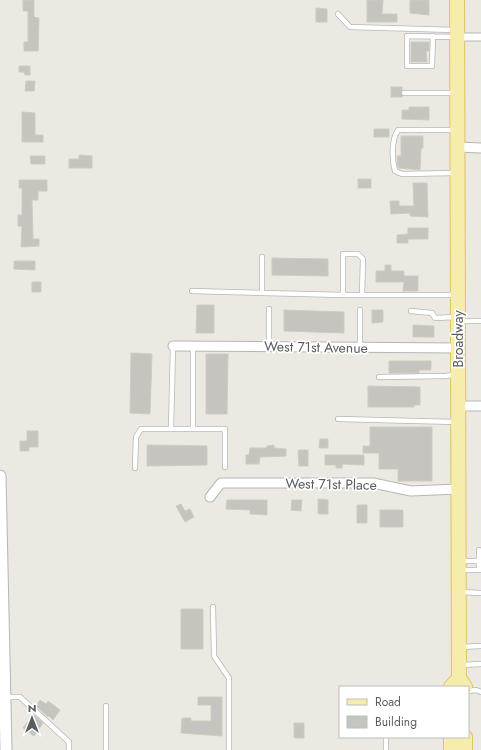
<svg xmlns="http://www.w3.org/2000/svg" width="481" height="750" font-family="Jost,sans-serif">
<rect width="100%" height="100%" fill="#ebe9e1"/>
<path fill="#c6c4be" stroke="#cfcbc0" d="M23,0h11v17l5,1 -1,33h-14v-9h4v-31h-5z
M367,0h16l-1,14h15v8h-30z
M410,0h19v15l-19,-2z
M316,8l11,1v13h-11z
M411,42h18v9h-3l1,11h-16z
M19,66h11v9h-5l-1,-3h-5z
M26,81h9l-1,10h-9z
M391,87h11v10h-11z
M409,107h20v13l-27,-1v-9h7z
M22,112l13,1v22h8v7h-21z
M374,129h15v8h-15z
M401,136h22v12h-2l-1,22 -22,-2 -1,-12h4z
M79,155l13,1v12h-23v-9h10z
M30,156h15v8h-14z
M358,179h13v9h-13z
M19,180h28v11h-9v9h-6l1,39h6v7l-18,1 1,-21h-4v-11h4v-27h-3z
M413,183h14l1,34 -18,-1v-3l-19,1 -1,-13h9v5h15z
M408,228h20v11h-20v4h-11v-8l11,-1z
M272,258l56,1v17l-56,-1z
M14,261h21v9l-21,-1z
M385,265h6v6h13v5h14v15h-15l1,-9h-28v-11h9z
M32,282h9v10h-9z
M197,305h17v28h-18z
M284,310l60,2v21l-60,-2z
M372,310h11v12l-11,1z
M413,325l21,1v11h-21z
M131,353l21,1 -2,60 -20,-1z
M206,354h22l-1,60h-21z
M389,361h42v9h-12v3h-30z
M368,386l52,1v18h-6v2h-46z
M370,427h62v54h-34v-12h-19v-16h-16v-7h7z
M27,431h11v16h-9v4h-9v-10h7z
M320,439h8v9h-9z
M147,445l60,1v19l-60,1z
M274,445v3l12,1v7l-26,1 -1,7h-13v-9h3l1,-7h17v-2z
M298,450h10v16h-9z
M325,455h39v10l-22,-1v4h-6v-3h-11z
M318,499l10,1v14h-10z
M227,500h40v15l-17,-1v-4l-24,-1z
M292,500h10l-1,11 -10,-1z
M181,504l4,7 5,-2 4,8 -9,5 -9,-16z
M357,505h10v18h-10z
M380,510h23v17h-23z
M181,609h22v40h-22z
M198,697h24v39l-41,-3 1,-15h9v3h20v-16h-13z
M40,700l6,4 2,-3 12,9 -7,10 -4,-4 -1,1 -12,-11z
M33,714l10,9 -9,13 -11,-8z
M294,723h10v15h-10z"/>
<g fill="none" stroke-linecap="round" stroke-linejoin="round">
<defs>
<path id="service" d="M338,14l12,13 105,3
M433,36l-1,30h-25v-30l49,1
M404,93h51
M455,130h-57c-7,10 -6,30 -3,41l7,3 53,-1
M192,291l151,4h113
M262,293v-36
M343,295v-41h15l5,5 -1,36
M411,311l21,2 3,5 21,-1
M459,321h22
M269,347v-38
M360,348v-38
M379,377l67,-1 10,-2
M338,419l118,3
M171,428l2,-82
M193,428v-82
M135,468l1,-31 5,-8h84v38
M461,561h18
M461,570h20
M479,570v-20
M460,592l21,1
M213,607l1,49 15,22v72
M460,647l21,-1
M461,665l20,-1
M468,691l8,-1 5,2
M5,697h15l49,45v8
M386,737v13
M106,750v-44"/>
<path id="pedestrian" d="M457,37h24"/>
<path id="minor" d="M457,147l24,1
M173,346l285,2
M458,406h23
M210,497l11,-14h152l38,8 47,-2"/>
<path id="tertiary" d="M0,476l6,274"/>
<path id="primary" d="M457,0l2,678 6,9
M451,687l8,-9
M451,737v13
M465,737v13"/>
</defs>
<use href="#service" stroke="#b4b6ba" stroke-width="6"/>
<use href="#pedestrian" stroke="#b4b6ba" stroke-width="9"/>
<use href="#minor" stroke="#b4b6ba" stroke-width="11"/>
<use href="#tertiary" stroke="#b4b6ba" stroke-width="13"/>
<use href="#primary" stroke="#e2c363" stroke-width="16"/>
<use href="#service" stroke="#fff" stroke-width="4.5"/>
<use href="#pedestrian" stroke="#fff" stroke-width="7"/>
<use href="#minor" stroke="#fff" stroke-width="9"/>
<use href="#tertiary" stroke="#fff" stroke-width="11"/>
<use href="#primary" stroke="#f6ecab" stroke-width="14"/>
</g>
<g text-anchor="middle" stroke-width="3.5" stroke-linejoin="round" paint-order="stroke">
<g font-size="14" fill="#5a5c60" stroke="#fff">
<text transform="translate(458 339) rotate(-90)" y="5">Broadway</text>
<text transform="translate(316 347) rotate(1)" y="5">West 71st Avenue</text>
<text transform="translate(331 484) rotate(1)" y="5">West 71st Place</text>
</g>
</g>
<rect x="339" y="686" width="130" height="52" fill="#ffffff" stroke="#bdbebf"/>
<rect x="347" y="699" width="20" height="6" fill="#f6ecab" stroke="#bdbebf"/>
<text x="375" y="706" font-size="12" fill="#5a5c60">Road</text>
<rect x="347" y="716" width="20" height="12" fill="#c6c4be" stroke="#bdbebf"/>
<text x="375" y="726" font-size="12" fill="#5a5c60">Building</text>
<g transform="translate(32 718)" stroke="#ffffff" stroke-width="3" paint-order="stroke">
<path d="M0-3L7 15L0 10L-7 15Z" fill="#5a5c60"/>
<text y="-6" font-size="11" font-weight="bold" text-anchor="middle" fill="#5a5c60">N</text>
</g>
</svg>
